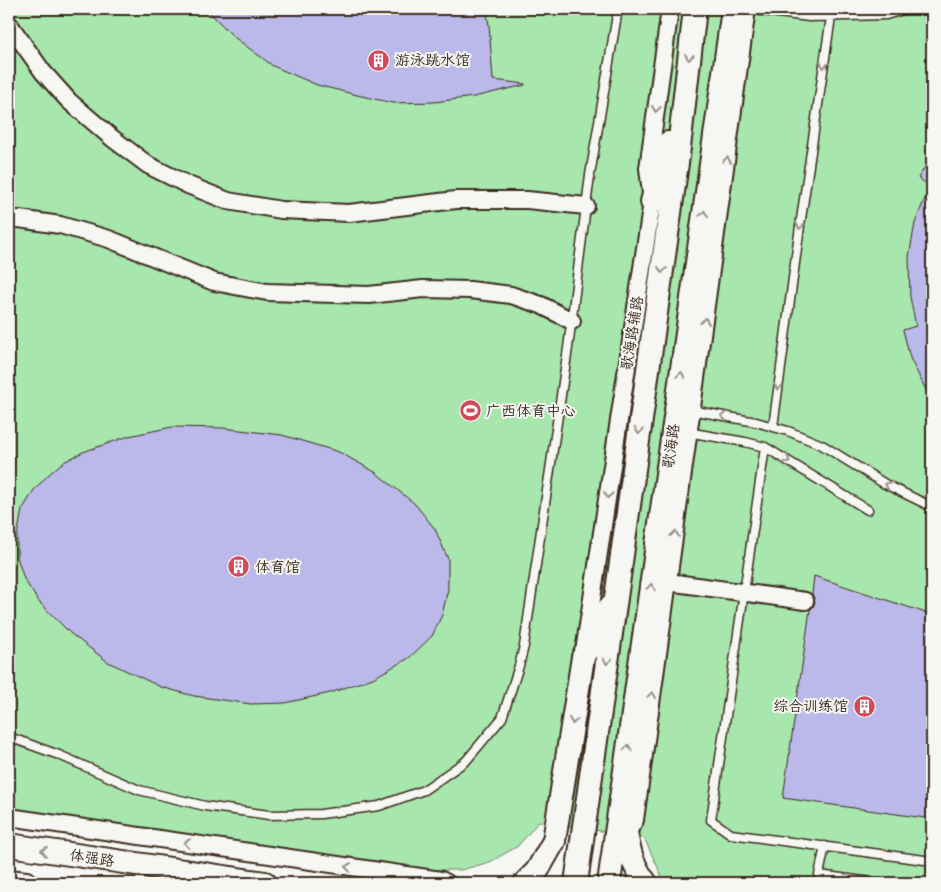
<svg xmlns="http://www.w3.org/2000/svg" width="941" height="892" font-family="'Gochi Hand','LXGW WenKai TC',sans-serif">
<rect width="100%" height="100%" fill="#f6f6f2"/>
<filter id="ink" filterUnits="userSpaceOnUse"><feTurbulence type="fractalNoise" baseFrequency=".02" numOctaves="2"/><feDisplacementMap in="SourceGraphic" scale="10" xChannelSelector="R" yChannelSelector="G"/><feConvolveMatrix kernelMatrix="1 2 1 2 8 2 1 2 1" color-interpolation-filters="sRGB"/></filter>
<g filter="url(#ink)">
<path fill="#a7e6ad" stroke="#718866" d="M9,9h923v874h-267l-21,-45 -105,-17 -21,25 -28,16 -29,8h-39l-413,-56z"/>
<path fill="#bbb8ea" stroke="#3b2a1e" d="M206,9h280l3,16 4,55 32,4v1l-51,12 -40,5 -41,1 -36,-8 -40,-10 -44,-19 -39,-29z
M932,156v246l-22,-44 -7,-28 13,-4 -6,-29 -1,-40 6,-34 15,-37 -12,-8z
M172,427l51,1 59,7 57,17 36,20 40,32 20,25 13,30v30l-6,26 -10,21 -23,22 -36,20 -43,15 -45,10 -34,1 -57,-8 -33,-9 -53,-25 -38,-29 -31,-31 -15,-23 -7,-22v-21l5,-26 12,-20 13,-14 15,-13 21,-11 46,-16z
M814,576l118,39v204l-149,-21 27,-188 3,-3 2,-5 -3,-8z"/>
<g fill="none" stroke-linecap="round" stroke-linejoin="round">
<defs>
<path id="lane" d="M746,9l63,8 77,-2 20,-6
M691,410l65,12 32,9 34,14 63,39 47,23
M773,427l27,-201 31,-209
M687,432l58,10 20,5 103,63
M765,447l-54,373 20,14 201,27
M9,737l50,18 80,35 66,16 64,9 52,-1 58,-8 45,-16 42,-29 36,-43 17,-52 5,-20 44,-298 22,-173 28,-166
M825,846l-6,29 60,8"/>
<path id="street" d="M9,24l34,48 26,29 43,37 36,27 40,20 40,16 53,9 68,3 107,-13h71l59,6
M9,219h10l41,6 49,14 105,43 53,10 102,3 54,-6 47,1 41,5 30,10 31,16
M668,582l137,19
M585,645l67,-443 -4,-34 22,-159
M9,817l432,63 6,3
M626,835l9,-15 112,-811"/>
<path id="secondary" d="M652,202l16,-59
M625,819c1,22 7,47 21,64
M9,845l256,38
M9,881l17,2
M525,883l12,-12 17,-30 29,-184 26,-49
M576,883l102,-727 17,-147
M609,883l124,-874"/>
</defs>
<use href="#lane" stroke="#3b2a1e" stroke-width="11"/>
<use href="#street" stroke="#3b2a1e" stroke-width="20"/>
<use href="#secondary" stroke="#3b2a1e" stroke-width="26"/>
<use href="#lane" stroke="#f6f6f2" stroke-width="8"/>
<use href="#street" stroke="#f6f6f2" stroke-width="16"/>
<use href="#secondary" stroke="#f6f6f2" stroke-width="22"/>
</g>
<defs><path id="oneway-chevron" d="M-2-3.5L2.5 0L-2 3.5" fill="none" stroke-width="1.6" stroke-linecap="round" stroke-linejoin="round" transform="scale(1.25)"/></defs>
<g stroke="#989088">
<use href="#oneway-chevron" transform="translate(689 57) rotate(97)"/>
<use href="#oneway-chevron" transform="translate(824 65) rotate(99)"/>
<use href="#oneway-chevron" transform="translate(656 109) rotate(98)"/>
<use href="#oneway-chevron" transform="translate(727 160) rotate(-82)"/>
<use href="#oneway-chevron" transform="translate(704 214) rotate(-82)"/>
<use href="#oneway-chevron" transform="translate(800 226) rotate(98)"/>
<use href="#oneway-chevron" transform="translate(662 270) rotate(98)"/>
<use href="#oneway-chevron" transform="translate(705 321) rotate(-82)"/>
<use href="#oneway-chevron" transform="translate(681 375) rotate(-82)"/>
<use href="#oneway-chevron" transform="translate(778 387) rotate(98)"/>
<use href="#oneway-chevron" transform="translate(724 416) rotate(-170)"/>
<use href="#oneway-chevron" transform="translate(639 431) rotate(98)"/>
<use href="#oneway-chevron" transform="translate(787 460) rotate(31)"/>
<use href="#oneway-chevron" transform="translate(888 485) rotate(-153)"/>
<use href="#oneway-chevron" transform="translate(608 495) rotate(99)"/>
<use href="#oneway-chevron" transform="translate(675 534) rotate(-82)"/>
<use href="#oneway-chevron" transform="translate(651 587) rotate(-82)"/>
<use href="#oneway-chevron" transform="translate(607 661) rotate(98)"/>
<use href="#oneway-chevron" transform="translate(652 695) rotate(-82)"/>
<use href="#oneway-chevron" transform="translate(573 721) rotate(99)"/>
<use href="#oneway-chevron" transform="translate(628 748) rotate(-82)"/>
<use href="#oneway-chevron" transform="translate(187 843) rotate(-172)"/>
<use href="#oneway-chevron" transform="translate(44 851) rotate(-171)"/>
<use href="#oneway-chevron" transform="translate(348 867) rotate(-172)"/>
</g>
</g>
<defs>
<symbol id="building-disc" viewBox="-11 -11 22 22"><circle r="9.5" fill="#d1495b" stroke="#f6f6f2"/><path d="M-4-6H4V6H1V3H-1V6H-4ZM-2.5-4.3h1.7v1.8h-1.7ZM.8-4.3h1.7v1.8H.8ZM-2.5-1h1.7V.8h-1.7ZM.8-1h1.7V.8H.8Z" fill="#fff"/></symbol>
<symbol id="stadium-disc" viewBox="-11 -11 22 22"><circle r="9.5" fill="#d1495b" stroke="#f6f6f2"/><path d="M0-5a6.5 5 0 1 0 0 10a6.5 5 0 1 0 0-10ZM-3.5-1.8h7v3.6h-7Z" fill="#fff"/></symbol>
</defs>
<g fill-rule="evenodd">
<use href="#building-disc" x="366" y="48" width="25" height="25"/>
<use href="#stadium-disc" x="458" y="398" width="25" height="25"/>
<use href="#building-disc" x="226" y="554" width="25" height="25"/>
<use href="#building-disc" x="852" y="694" width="25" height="25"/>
</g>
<g text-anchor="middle" stroke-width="4" stroke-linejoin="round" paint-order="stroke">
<g font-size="15" fill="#3b2a1e" stroke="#f6f6f2" text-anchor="start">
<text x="395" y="65">游泳跳水馆</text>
<text x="486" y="416">广西体育中心</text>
<text x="255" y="572">体育馆</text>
<text x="848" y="711" text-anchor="end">综合训练馆</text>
</g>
<g font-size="15" fill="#3b2a1e" stroke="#f6f6f2">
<text transform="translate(632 333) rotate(-81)" y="5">歌海路辅路</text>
<text transform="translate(671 446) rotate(-82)" y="5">歌海路</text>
<text transform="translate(92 858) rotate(9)" y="5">体强路</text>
</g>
</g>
<rect width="941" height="892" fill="none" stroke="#f6f6f2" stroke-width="30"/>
<rect x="15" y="15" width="911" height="862" fill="none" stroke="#3b2a1e" stroke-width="2" filter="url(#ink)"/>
</svg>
